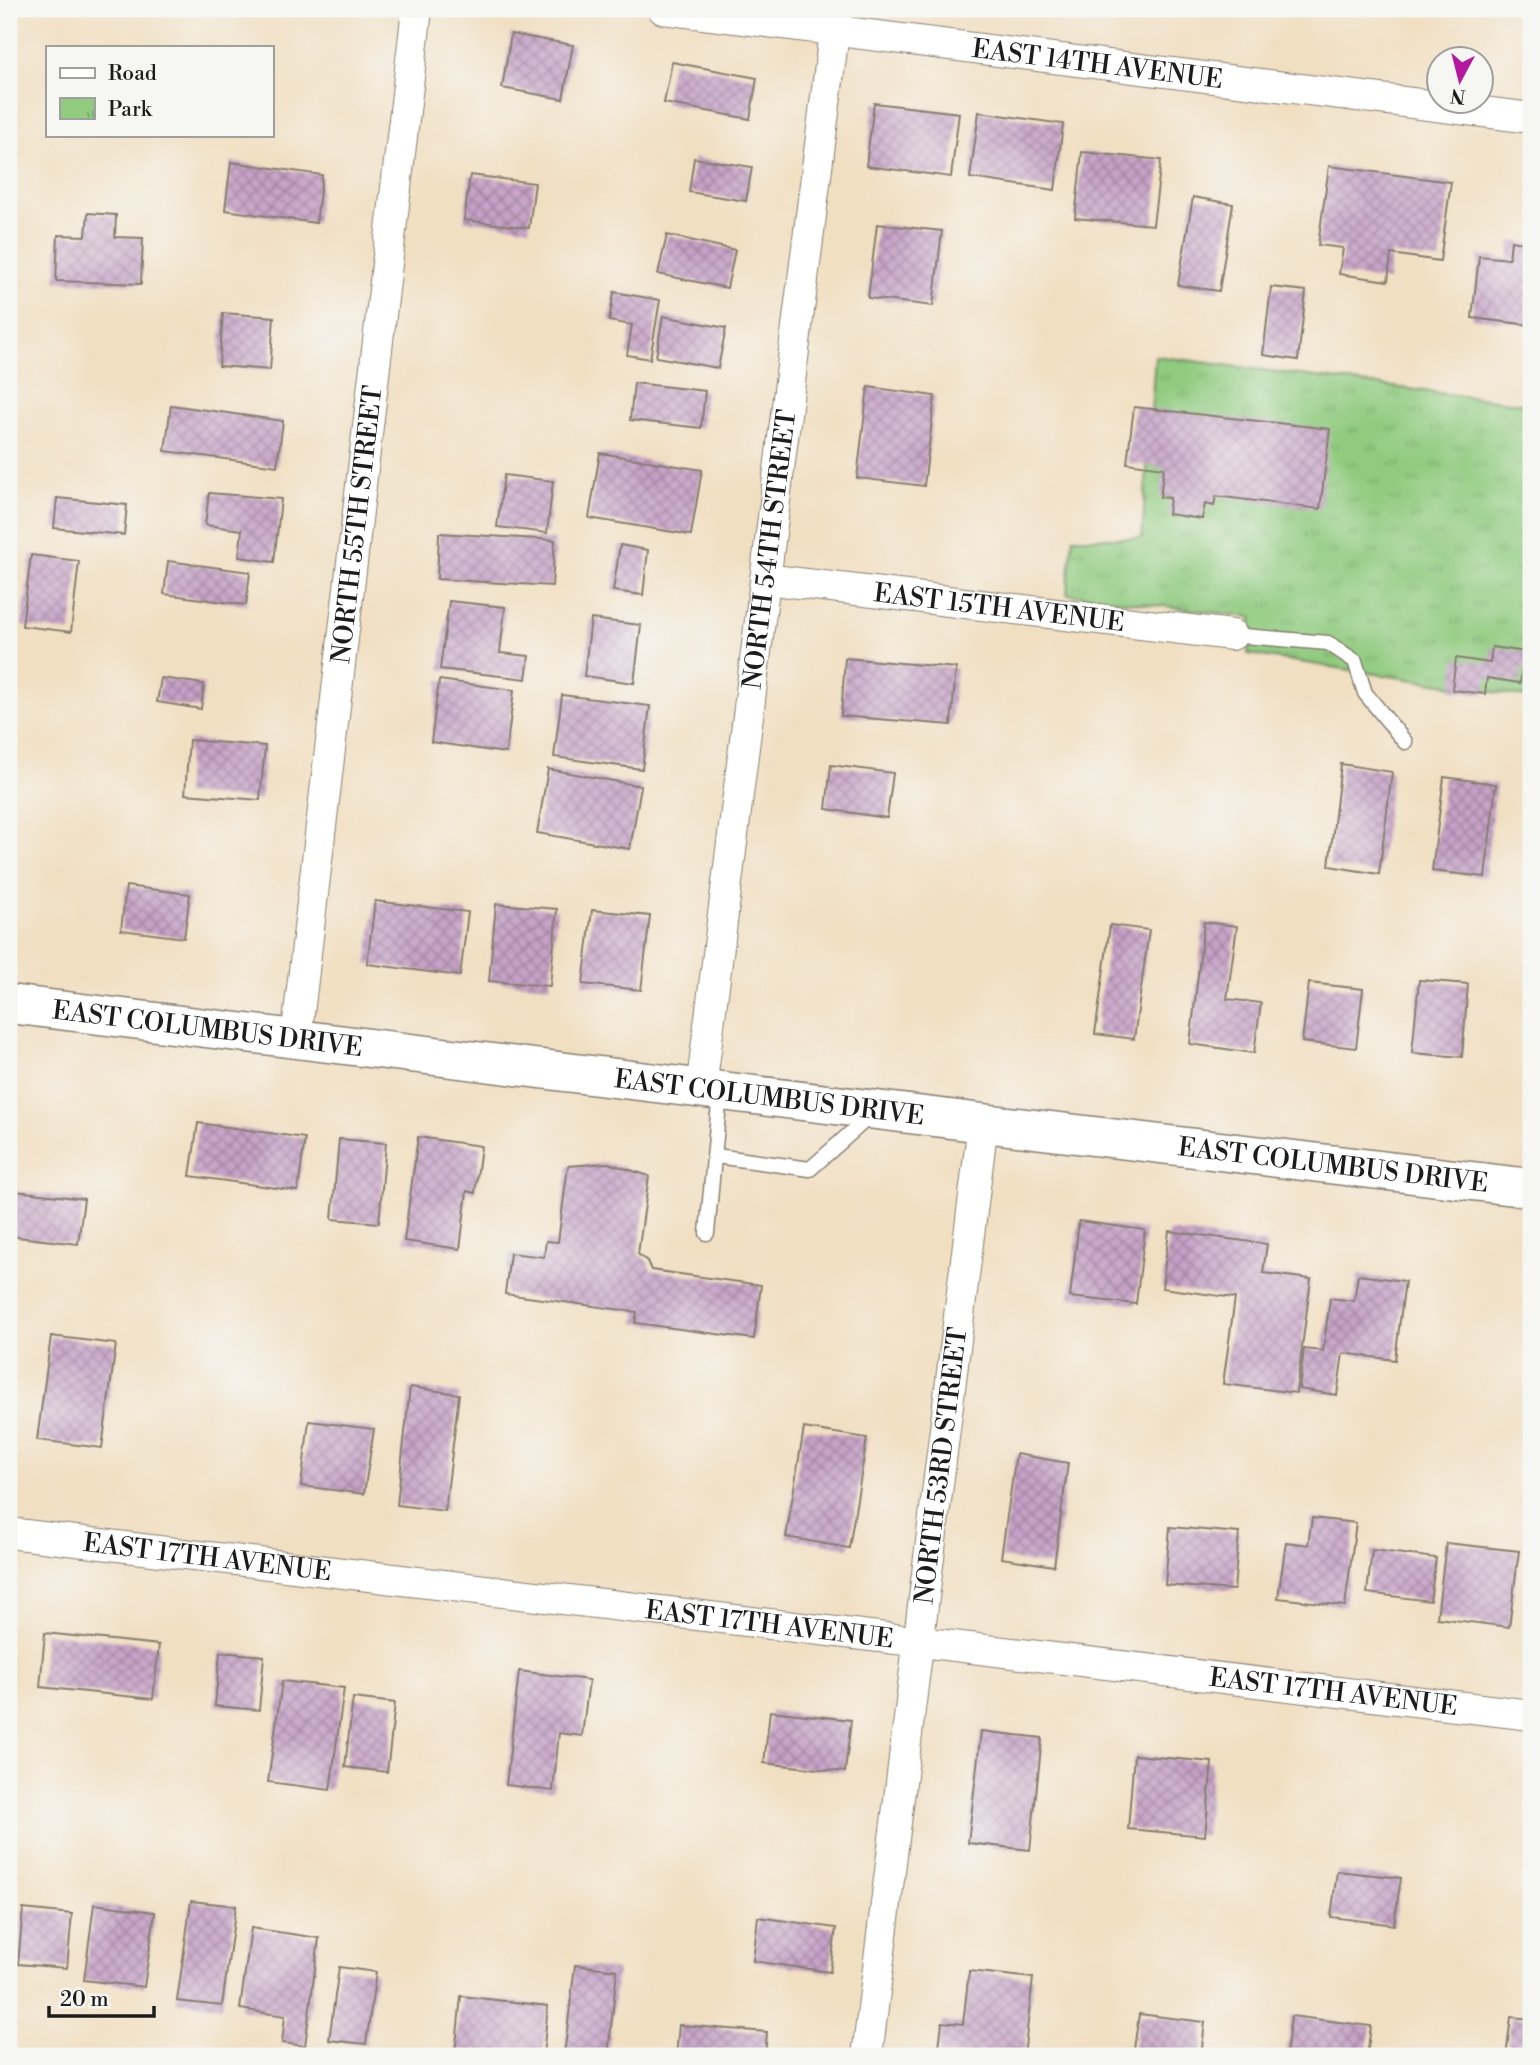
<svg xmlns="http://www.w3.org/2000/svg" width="1540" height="2065" font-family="'Libre Bodoni',serif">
<defs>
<pattern id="park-tufts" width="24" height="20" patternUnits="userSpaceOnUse" patternTransform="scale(1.75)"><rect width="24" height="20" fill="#90cb7f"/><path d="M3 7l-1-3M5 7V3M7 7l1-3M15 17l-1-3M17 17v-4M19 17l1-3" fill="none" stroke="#7cae6d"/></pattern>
<pattern id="building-cross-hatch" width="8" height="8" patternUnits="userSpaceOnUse" patternTransform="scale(1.75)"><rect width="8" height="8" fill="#c6a2c7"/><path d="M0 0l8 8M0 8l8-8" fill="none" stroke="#a083a1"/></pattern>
</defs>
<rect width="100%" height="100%" fill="#f6f6f2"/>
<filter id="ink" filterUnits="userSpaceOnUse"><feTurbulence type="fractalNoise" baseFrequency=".0143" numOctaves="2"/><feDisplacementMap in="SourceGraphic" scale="14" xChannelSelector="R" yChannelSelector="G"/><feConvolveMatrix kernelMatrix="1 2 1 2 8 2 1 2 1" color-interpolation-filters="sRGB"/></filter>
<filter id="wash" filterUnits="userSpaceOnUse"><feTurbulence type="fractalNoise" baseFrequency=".00686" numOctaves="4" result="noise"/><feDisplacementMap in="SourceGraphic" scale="28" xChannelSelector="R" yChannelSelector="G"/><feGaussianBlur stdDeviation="1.57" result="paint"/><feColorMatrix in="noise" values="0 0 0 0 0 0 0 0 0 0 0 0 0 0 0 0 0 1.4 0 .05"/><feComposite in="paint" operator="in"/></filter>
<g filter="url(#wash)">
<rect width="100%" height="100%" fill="#f1dfc2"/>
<path fill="url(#park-tufts)" stroke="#56744e" stroke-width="2" d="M1155,356l376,49v293l-283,-44 4,-37 -185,-23 6,-56h69z"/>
<g id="blocks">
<path fill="url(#building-cross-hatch)" d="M511,34l62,11 -10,54 -61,-11z
M672,62l85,16 -7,41 -86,-16z
M874,103l85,10 -8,64 -85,-11z
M979,112l84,12 -8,66 -85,-12z
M1082,152l79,8 -8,65 -78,-7z
M694,158l58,9 -6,34 -57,-9z
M231,162l91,13 -6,48 -91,-13z
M1329,166l122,16 -11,79 -49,-7 -3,27 -49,-7 4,-26 -25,-3z
M470,175l65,8 -6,45 -65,-8z
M1193,197l40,7 -14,87 -41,-6z
M88,213l28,2 -1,22 28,1 -2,46 -85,-3 2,-46 28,1z
M877,224l65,7 -9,75 -65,-8z
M667,235l68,15 -8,38 -69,-14z
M1511,241l20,3v81l-59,-7 7,-62 30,3z
M1271,287l35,4 -8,69 -35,-5z
M614,292l46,8 -10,59 -23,-4 5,-30 -23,-4z
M223,313l51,4 -4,53 -51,-4z
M663,316l63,12 -8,40 -62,-11z
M634,383l71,8 -4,37 -71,-8z
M868,387l67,9 -11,90 -67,-8z
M171,405l112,16 -6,45 -112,-15z
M1134,407l196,22 -10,80 -104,-13 -2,10 -9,-2 -3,15 -34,-5 2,-16 -10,-1 4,-29 -37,-5z
M600,453l102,17 -11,65 -102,-17z
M504,475l49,6 -6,52 -50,-6z
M209,493l72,6 -7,63 -35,-5 3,-27 -37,-5z
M57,498l70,7 -3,30 -70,-7z
M439,533l116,7 -3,46 -115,-7z
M620,545l28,5 -5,45 -30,-4z
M31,555l48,6 -8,71 -49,-6z
M168,561l82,11 -4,33 -82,-11z
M449,601l56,6 -5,46 29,3 -3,23 -86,-10z
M591,619l50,6 -7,58 -50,-7z
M1528,636h3v34l-9,-1 -2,14 -33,-5 -2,16 -33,-4 4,-32 34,5 2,-16 34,5z
M845,658l111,10 -5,57 -110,-9z
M161,678l43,6 -3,25 -44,-7z
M439,680l75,10 -8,63 -75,-11z
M562,695l88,11 -8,63 -88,-12z
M189,740l76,6 -5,54 -75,-6z
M1341,764l51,8 -13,102 -50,-8z
M831,765l62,8 -6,45 -61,-9z
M548,769l93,17 -11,63 -93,-16z
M1444,777l52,7 -11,93 -53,-6z
M126,886l64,8 -6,44 -63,-8z
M375,901l93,11 -8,64 -93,-12z
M496,904l61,5 -7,77 -61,-5z
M592,910l58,6 -9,74 -58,-6z
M1204,922l33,4 -10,73 34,4 -7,50 -64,-9z
M1110,925l39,5 -15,109 -39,-5z
M1419,980l49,4 -6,73 -50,-4z
M1309,983l54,6 -7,59 -54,-6z
M198,1123l107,15 -7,53 -108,-15z
M418,1137l63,9 -6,47 -8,-2 -7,58 -56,-8z
M339,1139l47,4 -7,80 -47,-4z
M608,1163l41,13 -11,78 9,7 4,9 110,15 -7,54 -119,-16 2,-11 -132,-18 5,-41 34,4 2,-16 12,1 10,-76z
M15,1191l69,8 -6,45 -69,-8z
M1079,1221l66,9 -9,74 -66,-7z
M1169,1231l98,13 -4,29 48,6 -15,114 -73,-9 12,-86 -73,-10z
M1358,1275l47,6 -10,79 -52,-7 -6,42 -38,-6 5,-40 19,2 7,-53 24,3z
M51,1336l65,8 -14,104 -65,-8z
M410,1387l49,7 -14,117 -48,-6z
M309,1421l65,8 -10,65 -63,-8z
M804,1428l63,10 -18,110 -63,-11z
M1016,1454l52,9 -14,103 -53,-8z
M1312,1518l44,5 -11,83 -67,-8 8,-56 22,3z
M1170,1527l69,6 -5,57 -69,-5z
M1446,1543l73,8 -10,76 -72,-9z
M1372,1550l64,8 -6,43 -63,-8z
M45,1633l114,12 -6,54 -113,-12z
M220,1652l44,4 -5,54 -44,-4z
M519,1671l70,9 -7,56 -23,-3 -6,58 -47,-6z
M282,1681l62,7 -14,102 -62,-8z
M353,1698l42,5 -8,69 -42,-5z
M770,1711l81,9 -6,52 -81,-9z
M981,1731l61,7 -12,112 -62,-7z
M1134,1755l78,7 -7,74 -77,-7z
M1337,1871l64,7 -7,47 -63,-8z
M191,1901l45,5 -14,100 -45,-5z
M94,1904l61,8 -11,75 -60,-7z
M23,1909l49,5 -5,54 -49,-4z
M758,1917l78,11 -6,44 -77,-11z
M251,1928l68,10 -14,108 -23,-3 3,-27 -45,-7z
M575,1965l42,5 -9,86h-44z
M339,1967l37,5 -10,72 -37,-4z
M969,1971l64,7 -9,78h-86l4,-34 21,2z
M461,1996l87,10 -5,50 -88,-1z
M1139,2014l66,8 -4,34h-68z
M1291,2016l80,10 -4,30h-81z
M1511,2017l20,2v37h-25z
M679,2025l88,7 -2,24h-89z"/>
</g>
</g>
<g filter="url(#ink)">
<use href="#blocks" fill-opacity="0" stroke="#867e6f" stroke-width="2"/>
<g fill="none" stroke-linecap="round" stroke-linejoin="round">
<defs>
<path id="lane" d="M1232,635l96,8 27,18 10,32 40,49
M716,1156l94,13 61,-54
M707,1233l13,-140"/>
<g id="street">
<path id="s1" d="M663,9l868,109"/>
<path id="s2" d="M765,579l467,56"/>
<path id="s3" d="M296,1039l121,-1030"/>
<path id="s4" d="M701,1089l136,-1080"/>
<path id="s5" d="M9,1533l1522,182"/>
<path id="s6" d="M867,2056l116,-933"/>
</g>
<g id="secondary">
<path id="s7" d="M9,1004l974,119 548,65"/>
</g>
</defs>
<use href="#lane" stroke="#867e6f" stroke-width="17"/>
<use href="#street" stroke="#867e6f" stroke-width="32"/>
<use href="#secondary" stroke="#867e6f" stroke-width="41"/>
<use href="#lane" stroke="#fff" stroke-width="14"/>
<use href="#street" stroke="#fff" stroke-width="30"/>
<use href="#secondary" stroke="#fff" stroke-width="38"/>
</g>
</g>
<g text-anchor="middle" stroke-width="5" stroke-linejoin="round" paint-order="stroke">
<g font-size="26" fill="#1c1c1c" stroke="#f6f6f2">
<text dy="9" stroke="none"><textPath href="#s1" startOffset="438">EAST 14TH AVENUE</textPath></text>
<text dy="9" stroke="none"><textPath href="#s3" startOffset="518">NORTH 55TH STREET</textPath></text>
<text dy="9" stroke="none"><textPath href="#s4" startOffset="544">NORTH 54TH STREET</textPath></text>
<text dy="9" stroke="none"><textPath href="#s2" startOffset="236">EAST 15TH AVENUE</textPath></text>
<text dy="9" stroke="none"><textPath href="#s7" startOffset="200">EAST COLUMBUS DRIVE</textPath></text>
<text dy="9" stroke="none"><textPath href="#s7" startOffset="766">EAST COLUMBUS DRIVE</textPath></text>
<text dy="9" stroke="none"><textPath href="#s7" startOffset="1334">EAST COLUMBUS DRIVE</textPath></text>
<text dy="9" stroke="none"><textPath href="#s6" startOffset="595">NORTH 53RD STREET</textPath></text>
<text dy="9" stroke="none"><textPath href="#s5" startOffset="200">EAST 17TH AVENUE</textPath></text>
<text dy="9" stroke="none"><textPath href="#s5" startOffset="766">EAST 17TH AVENUE</textPath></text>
<text dy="9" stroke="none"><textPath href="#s5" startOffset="1334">EAST 17TH AVENUE</textPath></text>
</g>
</g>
<rect width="1540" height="2065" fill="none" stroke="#f6f6f2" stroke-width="35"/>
<rect x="46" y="46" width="228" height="91" fill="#f6f6f2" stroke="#9f9f9c" stroke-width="2"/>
<rect x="60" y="68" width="35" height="10" fill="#ffffff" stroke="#9f9f9c" stroke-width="2"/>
<text x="108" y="80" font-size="21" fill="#1c1c1c">Road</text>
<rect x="60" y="98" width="35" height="21" fill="url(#park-tufts)" stroke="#9f9f9c" stroke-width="2"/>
<text x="108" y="116" font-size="21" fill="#1c1c1c">Park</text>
<g transform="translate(1460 80) rotate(187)"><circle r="33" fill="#f6f6f2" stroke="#9f9f9c" stroke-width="2"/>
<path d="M0-5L12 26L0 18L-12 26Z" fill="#b5179e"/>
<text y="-10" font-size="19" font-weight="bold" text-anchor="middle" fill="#1c1c1c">N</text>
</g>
<path d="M49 2006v10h105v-10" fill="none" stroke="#1c1c1c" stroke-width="3.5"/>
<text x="60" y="2006" font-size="21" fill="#1c1c1c" stroke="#f6f6f2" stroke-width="5" paint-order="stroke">20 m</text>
</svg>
